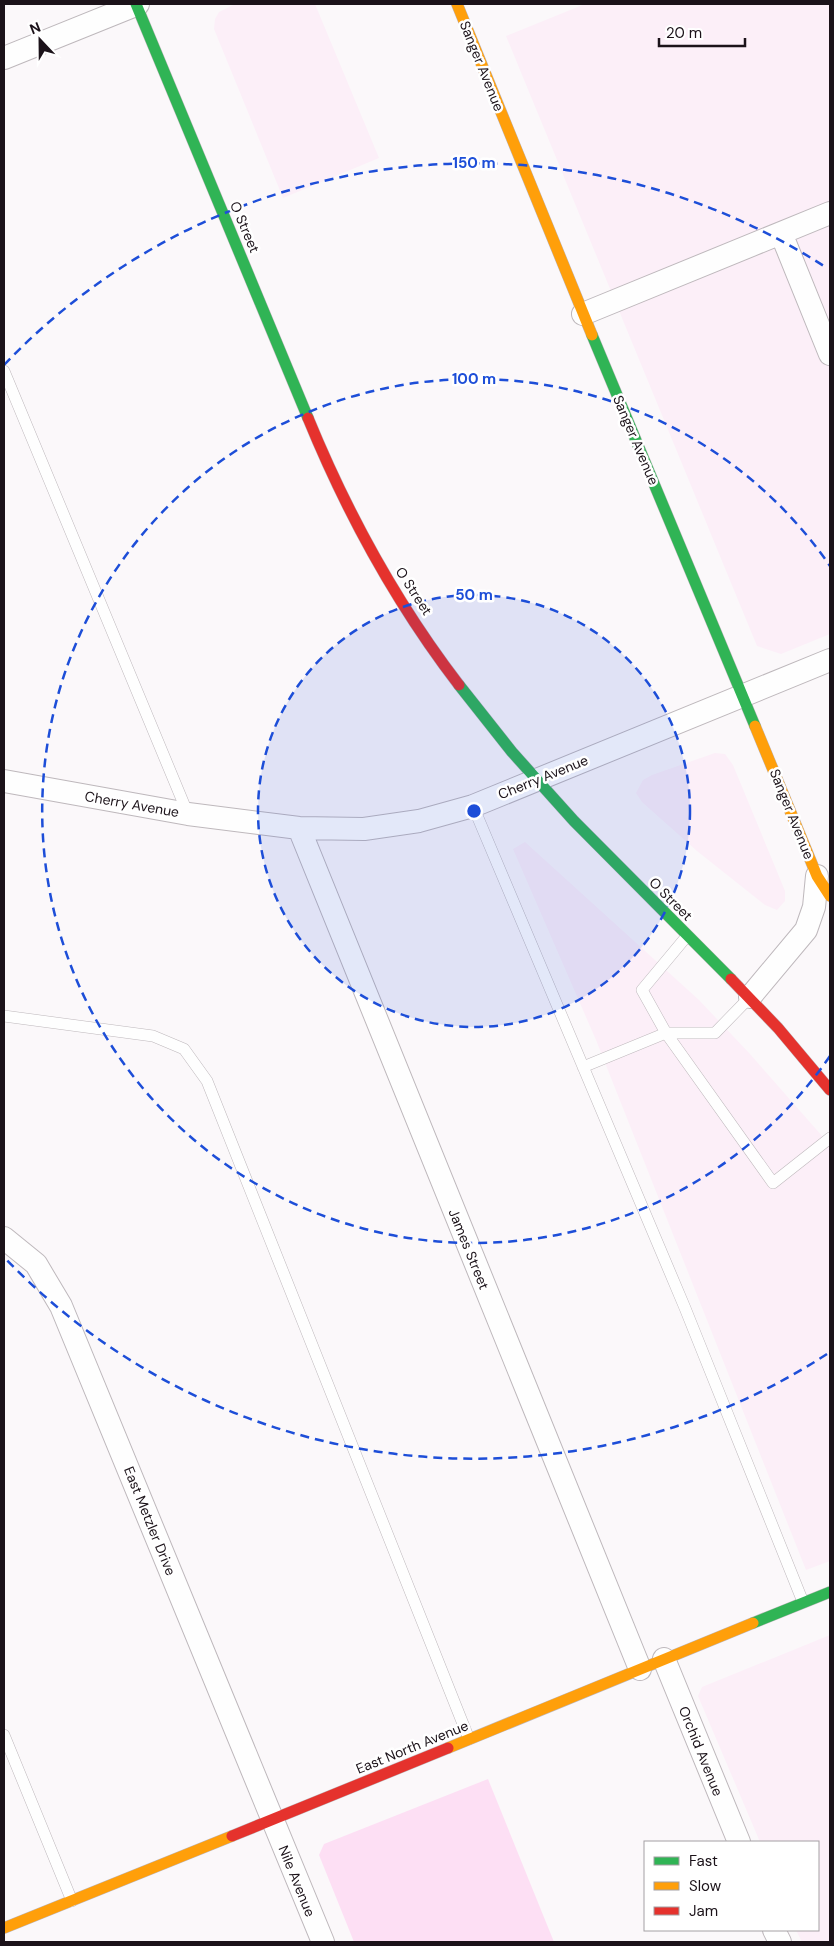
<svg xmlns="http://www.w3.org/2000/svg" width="834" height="1946" font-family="'DM Sans',sans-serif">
<rect width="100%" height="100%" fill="#fbf8fa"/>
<path fill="#fceff8" d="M235,4h80l64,154 -96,40 -69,-169 1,-10 4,-7z
M585,4h245v630l-49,20 -24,-8 -251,-610z
M715,753l10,1 8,11 52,126v10l-8,9 -12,-5 -68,-54 -55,-49 -6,-9 7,-13 9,-5z
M525,842l174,158 51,54 80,91v416l-24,9 -210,-530 -83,-191z
M830,1635v307h-28l-6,-12h22v-88h-58l-62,-146 4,-9z"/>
<path fill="#fddff4" d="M488,1779l66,163h-200l-35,-87 5,-11z"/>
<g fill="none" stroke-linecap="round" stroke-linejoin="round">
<defs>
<path id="lane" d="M4,371l184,443
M473,806l212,502 118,294
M687,936l-45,54 24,43 107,150 57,-45
M4,1016l149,20 31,13 23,32 262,658
M583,1067l83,-34h49l35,-36
M4,1735l68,166"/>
<path id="street" d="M4,58l134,-54
M781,233l49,121
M583,314l247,-101
M4,781l184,33 111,14 65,1 55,-8 54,-15 357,-146
M299,828l341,841
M750,997l56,-67 8,-23 3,-31
M4,1238l32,26 25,42 262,636
M664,1659l75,183
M774,1930l6,12"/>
<path id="fast" d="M136,4l172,414
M592,335l163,391
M459,685l53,67 62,69 157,158
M753,1623l77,-31"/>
<path id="slow" d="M457,4l135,331
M755,726l62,150 13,20
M448,1748l305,-125
M4,1928l228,-92"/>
<path id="jam" d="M308,418c39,95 88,185 151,267
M731,979l47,49 52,62
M232,1836l216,-88"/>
</defs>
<use href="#lane" stroke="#beb8bc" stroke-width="12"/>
<use href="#street" stroke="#beb8bc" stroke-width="24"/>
<use href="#fast" stroke="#beb8bc" stroke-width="12"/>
<use href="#slow" stroke="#beb8bc" stroke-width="12"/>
<use href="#jam" stroke="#beb8bc" stroke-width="12"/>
<use href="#lane" stroke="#fefefe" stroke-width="11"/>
<use href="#street" stroke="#fefefe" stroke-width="22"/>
<use href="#fast" stroke="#30b455" stroke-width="11"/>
<use href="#slow" stroke="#ff9f0a" stroke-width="11"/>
<use href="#jam" stroke="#e5322d" stroke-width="11"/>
</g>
<circle cx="474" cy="811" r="216" fill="#1d4ed8" fill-opacity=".12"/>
<g fill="none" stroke="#1d4ed8" stroke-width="2.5" stroke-dasharray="9 6">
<circle cx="474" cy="811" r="216"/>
<path d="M830 1056A432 432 0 1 1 830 566"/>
<path d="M827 1354A648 648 0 0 1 4 1257M4 365A648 648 0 0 1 827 268"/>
</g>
<g text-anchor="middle" stroke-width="5" stroke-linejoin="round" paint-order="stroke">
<g font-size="14" fill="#1b1219" stroke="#fff">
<text transform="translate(482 66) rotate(68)" y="5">Sanger Avenue</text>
<text transform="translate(245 227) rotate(67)" y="5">O Street</text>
<text transform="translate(636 440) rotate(67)" y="5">Sanger Avenue</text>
<text transform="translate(414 591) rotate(57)" y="5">O Street</text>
<text transform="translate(543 777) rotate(-22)" y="5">Cherry Avenue</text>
<text transform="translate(132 804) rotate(10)" y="5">Cherry Avenue</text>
<text transform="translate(792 814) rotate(68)" y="5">Sanger Avenue</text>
<text transform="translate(671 899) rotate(45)" y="5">O Street</text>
<text transform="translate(469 1249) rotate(68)" y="5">James Street</text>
<text transform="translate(150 1521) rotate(68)" y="5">East Metzler Drive</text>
<text transform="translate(412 1747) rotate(-22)" y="5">East North Avenue</text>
<text transform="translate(701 1751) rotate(68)" y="5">Orchid Avenue</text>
<text transform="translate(297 1881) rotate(68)" y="5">Nile Avenue</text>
</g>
</g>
<circle cx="474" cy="811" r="8" fill="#1d4ed8" stroke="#fff" stroke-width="2.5"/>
<g font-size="15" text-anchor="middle" font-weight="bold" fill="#1d4ed8" stroke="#fff" stroke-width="5" stroke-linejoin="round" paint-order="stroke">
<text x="474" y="168">150 m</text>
<text x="474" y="384">100 m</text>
<text x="474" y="600">50 m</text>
</g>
<rect width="834" height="1946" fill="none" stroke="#1b1219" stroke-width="10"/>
<rect x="644" y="1841" width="175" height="90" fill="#ffffff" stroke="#a4a0a3"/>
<rect x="654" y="1857" width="25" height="8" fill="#30b455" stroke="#a4a0a3"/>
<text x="689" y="1866" font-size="15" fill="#1b1219">Fast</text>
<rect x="654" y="1882" width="25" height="8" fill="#ff9f0a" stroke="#a4a0a3"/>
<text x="689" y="1891" font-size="15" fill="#1b1219">Slow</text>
<rect x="654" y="1907" width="25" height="8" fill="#e5322d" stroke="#a4a0a3"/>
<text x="689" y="1916" font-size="15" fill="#1b1219">Jam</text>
<g transform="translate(40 40) rotate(338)" stroke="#ffffff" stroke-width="4" paint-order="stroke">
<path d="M0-4L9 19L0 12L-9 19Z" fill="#1b1219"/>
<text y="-8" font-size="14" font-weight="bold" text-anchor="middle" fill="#1b1219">N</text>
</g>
<path d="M659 38v8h86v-8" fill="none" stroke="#1b1219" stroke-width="2.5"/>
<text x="666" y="38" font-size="15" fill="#1b1219" stroke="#ffffff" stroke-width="4" paint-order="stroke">20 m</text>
</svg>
